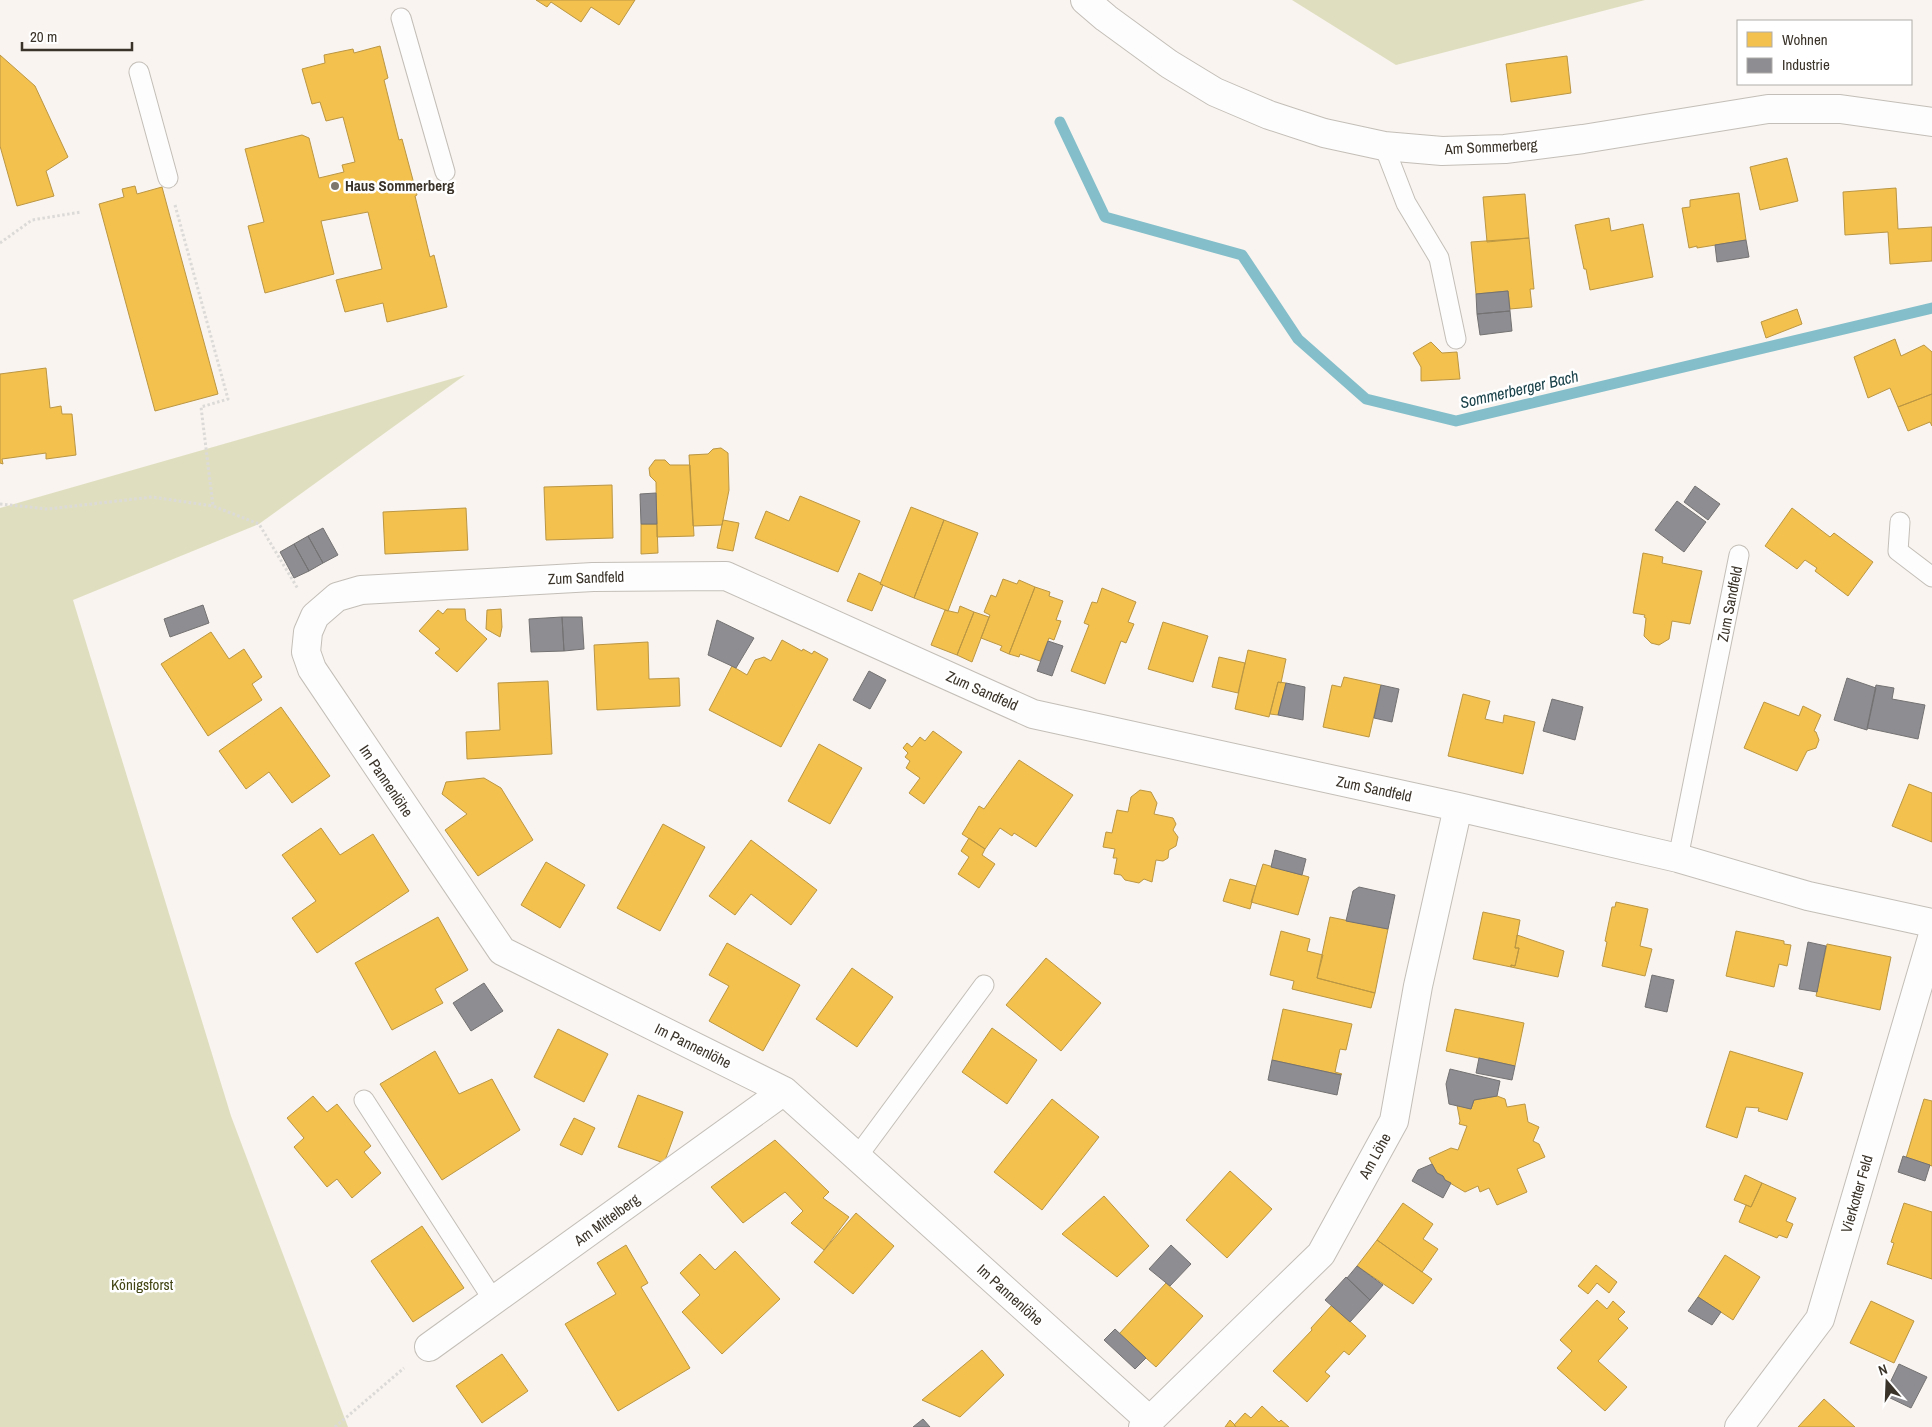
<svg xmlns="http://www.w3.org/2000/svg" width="1932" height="1427" font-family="'Archivo Narrow',sans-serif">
<rect width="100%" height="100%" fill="#f9f4ef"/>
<path fill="#dfdfc0" d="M1292,0h353l-249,65z
M465,375l-206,149 -186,76 158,516 117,311h-348v-919z"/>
<path fill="#f2c14e" stroke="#bb9643" d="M536,0h99l-16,25 -28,-18 -10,15 -30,-20 -4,5z
M380,46l8,32 -4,2 15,60 3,-1 15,56 -2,1 15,61 4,-2 13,52 -60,15 -4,-19 -38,9 -9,-32 46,-11 -14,-57 -47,9 13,53 -69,19 -17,-67 16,-4 -19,-73 57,-14 7,3 10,40 25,-6 -2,-7 13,-3 -12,-45 -17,4 -6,-19 -8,2 -10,-35 23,-6 -1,-8 29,-6 1,4z
M0,55l35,31 33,71 -22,14 8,25 -37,10 -17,-60z
M1567,56l4,37 -60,9 -5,-38z
M1787,158l11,43 -38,9 -10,-43z
M135,186l2,8 25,-7 56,207 -63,17 -56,-207 25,-7 -2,-8z
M1896,188l2,41 34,-2v34l-42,3 -2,-32 -43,3 -2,-43z
M1739,193l7,47 -49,8v-2l-8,2 -7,-40 8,-1v-7z
M1525,194l4,44 -42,4 -4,-45z
M1609,218l2,13 32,-7 10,53 -63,13 -4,-21h-2l-9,-44z
M1529,238l5,51h-4l2,18 -22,2 -2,-18 -32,3 -5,-52z
M1797,309l5,15 -36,14 -5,-16z
M1895,339l6,17 23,-11 8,7v42l-34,13 -8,-19 -22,10 -14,-41z
M1431,342l11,11 15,-1 3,27 -39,2v-14l-8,-14z
M46,368l4,40 11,-2 1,8h10l4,41 -30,4v-6l-44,6 1,5 -3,-1v-89z
M1932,394v32l-2,-4 -22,9 -10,-24z
M721,448l7,5 1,37 -7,35 -29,1 -4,-71 19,-1 5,-5z
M655,460h10l5,5h20l4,71 -37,1 -1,-55 -6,-6 -1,-8z
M612,485l1,53 -67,2 -2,-53z
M800,496l60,25 -22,51 -83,-34 11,-27 23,10z
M911,507l33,13 -30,78 -34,-14z
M466,508l2,42 -83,4 -2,-42z
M1792,508l38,29 4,-4 39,29 -25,34 -33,-25 2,-3 -12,-8 -8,9 -32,-23z
M723,520l16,3 -6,28 -16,-3z
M944,520l34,13 -30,78 -34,-13z
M641,524h16l1,29 -17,1z
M1643,553l20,4 -1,6 40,8 -12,53 -18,-3 -3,18 -10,6 -8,-2 -7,-7 2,-18 -2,-1 1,-2 -12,-2z
M859,573l22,10 -1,1 3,1 -11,26 -25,-10z
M1003,579l14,5 2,-4 16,7 -26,67 -9,-4 2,-4 -21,-8 9,-23 -6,-3 7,-17 5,2z
M1035,587l15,5 -1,4 14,5 -7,19 5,1 -7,19 -5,-2 -9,23 -20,-7 -1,3 -10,-3z
M1102,588l34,14 -8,20 6,2 -8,19 -5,-2 -16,43 -34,-13 18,-46 -5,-2 8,-21 5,1z
M960,606l14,6 -17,43 -26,-10 14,-35 13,3z
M447,609h18l1,11 21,19 -30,33 -22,-19 5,-4 -21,-18 19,-21 5,4z
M501,609l1,18 -2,10 -14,-8 1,-19z
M974,612l15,5 -17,45 -15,-7z
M1163,622l45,14 -15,46 -45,-13z
M211,632l18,27 15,-10 18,28 -10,7 10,16 -54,36 -47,-72z
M782,640l20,11 1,-2 9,5 2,-3 14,8 -47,88 -72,-37 23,-44 15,9 8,-15 9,-3 7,4z
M648,642l1,37 30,-1 1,28 -83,4 -3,-65z
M1248,650l38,9 -5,24 -3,-1 -9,35 -34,-8z
M1219,657l26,6 -7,30 -26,-6z
M1344,677l37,8 -12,52 -46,-10 9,-42 9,2z
M548,681l4,73 -85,5 -1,-27 34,-2 -2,-47z
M1278,682l8,1 -8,32 -8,-1z
M1463,694l27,7 -5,18 18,4 1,-8 31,7 -12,52 -75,-18z
M1764,702l35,14 4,-10 18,9 -7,16 2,1 3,8 -3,8 -9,3 -10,20 -53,-23z
M281,707l49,69 -38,27 -23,-31 -23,17 -27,-38z
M933,731l29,21 -38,52 -15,-11 11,-15 -14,-10 4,-7 -5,-4 3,-4 -5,-5 4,-5 5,4 8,-10 5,4z
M819,744l43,24 -32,56 -42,-23z
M1019,760l54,35 -37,52 -22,-14 -2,3 -12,-8 -15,21 -23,-15 17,-28 5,3z
M484,778l17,10 32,52 -55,36 -33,-46 22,-16 -25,-20 4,-12z
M1909,784l23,9v49l-40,-16z
M1140,790l11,2 6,11 -3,11 19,4 3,6 -3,6 5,7 -2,9 -7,4 -1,8 -5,3 -7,-1 -4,22 -8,-3 -5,4 -14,-3 -4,-5 -7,-1 3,-16h-4l2,-9 -12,-2 3,-15 6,1 5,-23 11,2 3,-15z
M663,824l42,23 -45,84 -43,-23z
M321,828l19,27 33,-21 36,57 -92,62 -25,-35 24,-17 -34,-46z
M969,838l16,11 -3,6 13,9 -16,24 -21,-14 11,-17 -8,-6z
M751,840l66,50 -26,35 -40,-31 -16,21 -26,-19z
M546,862l39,23 -25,43 -39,-23z
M1263,864l46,13 -11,38 -47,-13z
M1230,879l26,7 -6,23 -27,-8z
M1616,902l32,7 -8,37 12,3 -7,27 -43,-10 5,-24 -2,-1 7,-34h3z
M1483,912l37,8 -5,28h4l-4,18 -4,-1v2l-38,-8z
M438,917l30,53 -33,19 8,14 -51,27 -37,-67z
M1330,917l58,12 -13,64 -58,-15z
M1281,931l29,8 -3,12 16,4 -6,23 58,15 -4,15 -79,-19 2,-8 -24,-6z
M1736,931l48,10v3l7,1 -4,21 -8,-2 -5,23 -48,-11z
M1517,935l47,16 -6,26 -47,-10v-2l4,1 4,-18h-4z
M727,943l73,42 -37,66 -54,-30 20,-35 -20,-11z
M1827,944l64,13 -11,53 -64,-14z
M1046,958l55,45 -40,48 -55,-46z
M852,968l41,29 -36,50 -41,-28z
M1283,1009l69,15 -6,26 -6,-1 -5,23 7,2 -1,1 -69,-15z
M1455,1009l69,14 -9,43 -69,-15z
M992,1028l45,32 -30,44 -45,-32z
M558,1029l50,25 -24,48 -50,-25z
M435,1051l24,43 33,-15 28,51 -78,50 -62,-96z
M1730,1051l73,22 -16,47 -29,-9 1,-3 -13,-1 -9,31 -31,-11z
M638,1095l45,17 -19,51 -46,-16z
M313,1096l14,16 10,-8 34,42 -7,6 17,21 -29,25 -15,-19 -10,8 -33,-40 10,-9 -17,-20z
M1497,1096l8,3 2,8 18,-3 3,18 11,5 -6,14 6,3 6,13 -28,12 10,23 -30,13 -8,-17 -9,4 -2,-6 -13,6 -20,-12 -2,-4 -6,-3 -8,-15 22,-10 7,2 9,-24 -8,-2 1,-3 -3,-16 14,4 3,-9z
M1052,1099l47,38 -57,73 -48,-38z
M1924,1099l8,2v65l-26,-8z
M574,1118l21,10 -13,27 -22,-10z
M775,1140l54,52 -6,6 26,19 -25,33 -33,-27 12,-12 -18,-19 -42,31 -32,-36z
M1230,1171l42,38 -45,49 -41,-38z
M1745,1175l17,8 -11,24 -17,-7z
M1762,1183l34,15 -10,23 7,3 -6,14 -8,-3 -2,3 -38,-16 7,-17 5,2z
M1104,1196l45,50 -32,31 -55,-43z
M1403,1203l30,21 -10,15 15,10 -16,23 -45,-32z
M1904,1203l28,9v67l-45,-15 7,-21 -3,-1z
M856,1213l38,33 -41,48 -39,-32z
M422,1226l42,62 -51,34 -42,-61z
M1377,1240l55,39 -19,25 -56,-38z
M626,1245l22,38 -7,4 49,81 -72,43 -53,-87 51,-30 -19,-31z
M735,1251l45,48 -58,55 -40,-42 18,-17 -20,-22 20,-19 15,16z
M1725,1255l35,22 -27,43 -35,-23z
M1596,1265l21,17 -8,11 -12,-10 -9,11 -10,-8z
M1166,1283l37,33 -47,51 -37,-33z
M1597,1300l10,9 6,-8 12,11 -7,7 10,9 -30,33 29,26 -22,24 -48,-43 15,-17 -12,-11z
M1871,1301l43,20 -20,42 -44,-20z
M1332,1305l34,31 -17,19 -5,-4 -19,21 5,4 -23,26 -34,-31 39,-41 -1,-2z
M982,1350l22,25 -44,42 -38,-17z
M502,1354l26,37 -46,32 -26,-37z
M1824,1399l31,28h-57z
M1262,1406l17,16 2,-2 8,7h-53l-2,-2 11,-12 6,5z
M1230,1420l4,4 2,3h-11z"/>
<path fill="#8d8d92" stroke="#747272" d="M1746,240l3,17 -32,5 -2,-17z
M1508,291l2,20 -33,3 -1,-20z
M1510,311l2,20 -32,4 -3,-21z
M1695,486l25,18 -12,16 -24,-18z
M656,493l1,31h-16l-1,-30z
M1677,501l29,21 -22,30 -29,-22z
M323,528l15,27 -15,8 -15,-27z
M308,536l15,27 -14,8 -15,-27z
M294,544l15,27 -15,7 -14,-26z
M203,605l6,18 -39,14 -6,-18z
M562,617l2,34 -33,1 -2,-33z
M562,617h20l2,32 -20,2z
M717,620l37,18 -18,30 -28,-13z
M1048,641l15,5 -11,30 -15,-5z
M869,671l17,9 -16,29 -17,-9z
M1847,678l29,10 -9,42 -33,-10z
M1286,683l19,4 -2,33 -25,-5z
M1381,685l18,4 -7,33 -18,-4z
M1876,685l18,3 -2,11 33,6 -7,34 -51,-11z
M1552,699l31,8 -8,33 -32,-9z
M1275,850l31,9 -4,16 -31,-8z
M1359,887l36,8 -7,34 -42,-8 7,-30z
M1808,942l18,4 -9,46 -18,-3z
M1652,975l22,5 -7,32 -22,-5z
M484,983l19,28 -32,20 -18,-28z
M1479,1058l36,8 -3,14 -36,-7z
M1272,1060l69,15 -4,20 -69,-15z
M1450,1069l50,12 -3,15 -23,4 -3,9 -22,-5 -3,-20z
M1903,1156l27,9 -5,16 -27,-9z
M1432,1164l5,9 6,3 2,4 6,3 -8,15 -31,-17 6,-11z
M1171,1245l20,19 -21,22 -21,-17z
M1357,1266l26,19 -13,15 -23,-22z
M1346,1277l24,23 -20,22 -25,-22z
M1698,1297l23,15 -9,13 -24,-14z
M1115,1329l31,29 -11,11 -31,-29z
M1899,1364l28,13 -16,31 -27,-13z
M923,1419l7,8h-17z"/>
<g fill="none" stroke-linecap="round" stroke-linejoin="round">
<path stroke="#84beca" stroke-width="11" d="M1060,122l45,95 137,38 56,84 68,60 90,22 476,-113"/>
<defs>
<path id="service" d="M401,18l44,154
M139,72l29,106
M1384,146l22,57 33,55 17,81
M1900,522l-2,29 34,26
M1678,858l61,-303
M364,1100l130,201
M857,1157l127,-172"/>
<path id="minor" d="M429,1347l355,-256
M1149,1420l-365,-329 -282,-140 -190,-282 -6,-17 2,-20 7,-16 22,-19 24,-7 232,-13 133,-1 307,138 425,93 220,51 130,38 124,27
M1143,1427l178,-173 73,-133 24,-135 40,-179
M1739,1427l81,-108 112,-381"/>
<path id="tertiary" d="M1085,0l21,18 63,46 46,28 54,23 55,18 60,13 58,5 63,-2 78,-10 185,-30h72l92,13"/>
</defs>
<use href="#service" stroke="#c3beb7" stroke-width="21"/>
<use href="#minor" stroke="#c3beb7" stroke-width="30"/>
<use href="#tertiary" stroke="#c3beb7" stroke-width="30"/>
<path stroke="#dcdad8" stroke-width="3" stroke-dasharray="2.5 2.5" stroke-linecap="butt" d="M175,205l53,194 -27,8 12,99 46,18 39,65
M0,243l32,-23 49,-8
M0,504l48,5 104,-12 61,9
M335,1427l69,-59"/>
<use href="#service" stroke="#fefdfd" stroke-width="19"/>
<use href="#minor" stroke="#fefdfd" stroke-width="28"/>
<use href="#tertiary" stroke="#fefdfd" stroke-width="28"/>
</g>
<circle fill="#7d776e" stroke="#fff" stroke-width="2" cx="335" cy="186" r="5"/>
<g text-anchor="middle" stroke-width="5" stroke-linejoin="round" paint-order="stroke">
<g font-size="15" fill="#3a3329" stroke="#fff">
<text transform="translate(1491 147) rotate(-3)" y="5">Am Sommerberg</text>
<text transform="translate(586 578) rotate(-2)" y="5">Zum Sandfeld</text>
<text transform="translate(1730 604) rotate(-79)" y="5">Zum Sandfeld</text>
<text transform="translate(982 691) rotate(24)" y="5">Zum Sandfeld</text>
<text transform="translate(386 781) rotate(56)" y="5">Im Pannenlöhe</text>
<text transform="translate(1374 789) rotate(12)" y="5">Zum Sandfeld</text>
<text transform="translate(693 1046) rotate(26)" y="5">Im Pannenlöhe</text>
<text transform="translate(1375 1156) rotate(-61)" y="5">Am Löhe</text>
<text transform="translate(1857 1194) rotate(-74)" y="5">Vierkotter Feld</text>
<text transform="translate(607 1220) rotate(-36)" y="5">Am Mittelberg</text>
<text transform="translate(1010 1295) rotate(42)" y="5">Im Pannenlöhe</text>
</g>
<g font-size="15" font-weight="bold" fill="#3a3329" stroke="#fff" text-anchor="start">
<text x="345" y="191">Haus Sommerberg</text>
</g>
<g font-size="15" fill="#424513" stroke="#fff">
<text x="142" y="1290">Königsforst</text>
</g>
<g font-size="16" font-style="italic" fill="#1a424a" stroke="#fff">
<text transform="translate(1519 389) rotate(-13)" y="6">Sommerberger Bach</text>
</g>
</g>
<rect x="1737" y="20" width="175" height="65" fill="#ffffff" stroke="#b0ada9"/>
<rect x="1747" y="32" width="25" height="15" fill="#f2c14e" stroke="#b0ada9"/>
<text x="1782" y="45" font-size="15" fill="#3a3329">Wohnen</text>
<rect x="1747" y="58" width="25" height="15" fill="#8d8d92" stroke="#b0ada9"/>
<text x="1782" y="70" font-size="15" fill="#3a3329">Industrie</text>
<g transform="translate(1887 1382) rotate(341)" stroke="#ffffff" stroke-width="4" paint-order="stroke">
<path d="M0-4L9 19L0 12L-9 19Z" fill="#3a3329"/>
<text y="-8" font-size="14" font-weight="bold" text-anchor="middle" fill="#3a3329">N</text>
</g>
<path d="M22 42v8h110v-8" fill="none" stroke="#3a3329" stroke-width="2.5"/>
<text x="30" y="42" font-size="15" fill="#3a3329" stroke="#ffffff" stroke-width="4" paint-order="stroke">20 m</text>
</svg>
